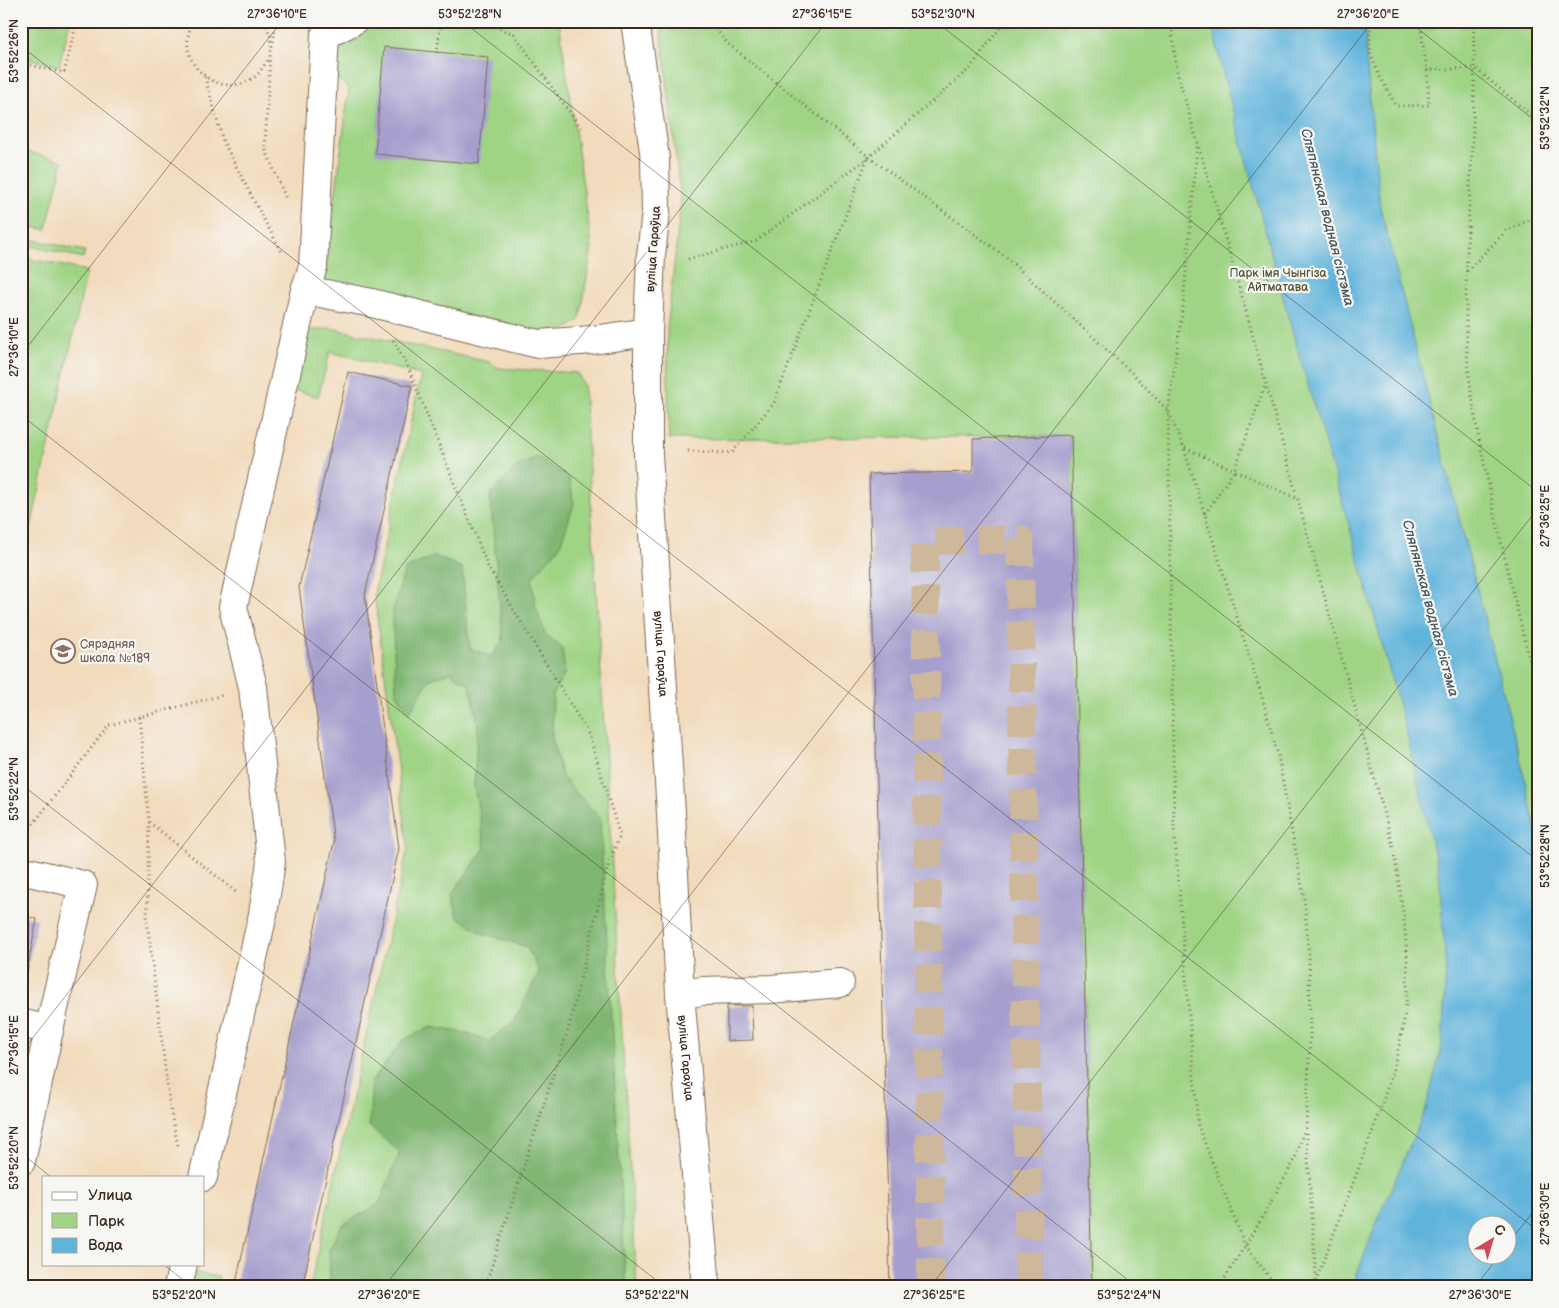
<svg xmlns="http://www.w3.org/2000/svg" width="1559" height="1308" font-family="'Balsamiq Sans',sans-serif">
<rect width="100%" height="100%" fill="#f6f6f2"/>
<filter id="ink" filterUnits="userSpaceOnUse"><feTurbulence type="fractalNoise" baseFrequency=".02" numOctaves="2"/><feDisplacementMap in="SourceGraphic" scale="10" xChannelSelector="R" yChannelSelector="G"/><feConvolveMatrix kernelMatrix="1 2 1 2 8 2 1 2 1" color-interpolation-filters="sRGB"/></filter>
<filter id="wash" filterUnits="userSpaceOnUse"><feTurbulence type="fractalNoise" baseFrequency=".0096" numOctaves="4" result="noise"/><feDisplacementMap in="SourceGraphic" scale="20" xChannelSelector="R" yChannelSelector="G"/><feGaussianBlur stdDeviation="1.12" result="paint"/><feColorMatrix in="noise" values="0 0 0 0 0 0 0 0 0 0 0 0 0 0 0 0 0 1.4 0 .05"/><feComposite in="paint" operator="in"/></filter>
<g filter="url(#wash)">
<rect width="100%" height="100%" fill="#f2dbbc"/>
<path fill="#9fd485" stroke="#6d7f52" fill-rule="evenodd" d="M21,21h49l-11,45 -38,-9z
M371,21h188l33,226 -12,72c-12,13 -32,14 -48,16l-223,-48 18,-26 22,-173 -20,-15 3,-30z
M660,21h878v1266h-446l-21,-851 -402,3 -2,-110 14,-128zM1476,1226h30v30h-30z
M21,150l42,11 -17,69 -25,-6z
M21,237l64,14 -2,7 -62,-14z
M21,257l66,14 -66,303z
M330,328l160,34 9,6 78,5 7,12 53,902h-327l98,-440 -34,-254 47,-218 -91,-23 -12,45 -31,-9 20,-57z
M186,1271l33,6 -3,10h-33z"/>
<path fill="#7fb672" stroke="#5d7048" d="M538,457l31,21 5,26 -14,42 -28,32 4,30 10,27 16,13 3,25 -12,20 -1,44 10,40 38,41 26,469h-296l-1,-37 13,-25 37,-21 21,-52 -31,-26 3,-45 31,-41 28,-13 34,6 25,8 25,-21 24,-48 -12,-25 -45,-14 -25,-17 -5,-22 33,-46 -11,-63 4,-61 -8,-39 -20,-13 -21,8 -20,33 -13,-21 -4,-78 13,-45 30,-13 27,12 8,81 21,7 12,-14 -13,-148 28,-28z"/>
<path fill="#60b4dc" stroke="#4e6f7d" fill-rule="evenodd" d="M1212,21h158l-5,8 1,28 14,150 140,551 18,80v449h-186l25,-65 49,-114 16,-63 4,-73 -7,-99 -33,-142 -55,-199 -60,-205 -70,-261zM1476,1226h30v30h-30z"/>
<g id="blocks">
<path fill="#a69fce" d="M384,47l104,10 -9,107 -104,-10z
M348,372l64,14 -47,209 34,253 -97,439h-67l99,-445 -35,-255z
M1071,435l21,852h-202l-21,-813 104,-2v-33z
M21,915l16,4 -11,57 -5,-1z
M727,1006h25l1,34 -26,1z"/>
</g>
</g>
<g filter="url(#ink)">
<use href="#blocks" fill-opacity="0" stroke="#7b6855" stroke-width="1"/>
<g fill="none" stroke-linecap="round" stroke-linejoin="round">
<path stroke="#cdb89c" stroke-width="28" stroke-dasharray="28 14" stroke-linecap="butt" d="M931,1287l-6,-746 95,-2 9,748"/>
<defs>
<g id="minor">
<path id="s1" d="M635,21l20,137 1,54 -5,43 -3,77v123l23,358 9,181 26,293"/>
<path d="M305,290l67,13 166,41 55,-4 55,-8"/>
<path d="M21,870l62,15 -34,145 -28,-7"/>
<path d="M680,994l23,-3 68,-2 69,-6"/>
<path d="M21,1161l28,-131"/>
<path d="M203,1177l60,-263 8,-52 -18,-175 -20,-80 72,-317 8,-23 12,-232 28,-14"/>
<path d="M178,1287l5,-23"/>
</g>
</defs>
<use href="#minor" stroke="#7b6855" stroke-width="30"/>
<path stroke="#7b6855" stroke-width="3" stroke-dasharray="1 4" stroke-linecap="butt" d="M194,21c-25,41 29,85 64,53 4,-5 8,-11 11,-16
M265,21l5,15 1,11
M277,21l-7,35 -5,92 21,51
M481,21l33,13 69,97
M710,21l17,22 142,114 137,100 128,118 34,36 16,37 78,249 16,58 26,143 5,59 1,79 -4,90 -12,35 -35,62 -34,55 -3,9
M1171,21l6,51 61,210 154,560c9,54 19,108 14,162 -6,58 -28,112 -48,166 -15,39 -29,78 -45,117
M1377,21l-7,9v23l9,22 17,31 33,-1 -2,-35 -7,-47 -4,-2
M1473,21c6,115 -13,230 -5,344 4,44 14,88 23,131 14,66 31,132 47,199
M437,53l4,-32
M21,63l43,10 13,-52
M1427,70l48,-2 63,53
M205,77l18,64 41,79 19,34
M1197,147l-14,159 -15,105 6,416 24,299 47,119 32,42
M688,259l68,-18 113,-84 101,-89 35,-47
M1467,271l39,-40 32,-15
M393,340l14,25 81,202 101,168 31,101 -11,26 -41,168 -83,257
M1185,448l111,50
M688,451l44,2 42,-50 94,-246
M1205,514l29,-43 31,-85
M139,717l10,105 -2,98 23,188 8,38
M149,822l87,70
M21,840l88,-115 114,-30
M1306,1128l10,149"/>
<use href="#minor" stroke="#fff" stroke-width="28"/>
</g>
</g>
<path fill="none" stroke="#3b2a1e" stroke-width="1" stroke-opacity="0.45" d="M462,21l1076,840M935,21l603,471M1408,21l130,102M21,46l1517,1185M21,355l261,-334M21,415l1116,872M21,784l644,503M21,1053l806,-1032M21,1153l30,24M1506,1246l32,-40M163,1264l29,23M384,1287l989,-1266M930,1287l608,-779M1475,1287l24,-31"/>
<defs>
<symbol id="school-ring" viewBox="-11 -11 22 22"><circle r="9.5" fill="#f6f6f2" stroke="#8d6e63" stroke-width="1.5"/><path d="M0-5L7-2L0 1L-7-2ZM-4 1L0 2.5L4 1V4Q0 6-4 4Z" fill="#8d6e63"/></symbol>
</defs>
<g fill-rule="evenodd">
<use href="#school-ring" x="49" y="637" width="28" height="28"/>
</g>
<g text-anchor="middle" stroke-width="4.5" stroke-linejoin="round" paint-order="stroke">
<g font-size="12" fill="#3b2a1e" stroke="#f6f6f2">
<text transform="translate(653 249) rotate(-86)" y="4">вуліца Гараўца</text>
<text dy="4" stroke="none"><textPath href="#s1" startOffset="635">вуліца Гараўца</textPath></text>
<text dy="4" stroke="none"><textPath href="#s1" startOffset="1040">вуліца Гараўца</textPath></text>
</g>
<g font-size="12" fill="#545438" stroke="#f6f6f2">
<text x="1278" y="277">Парк імя Чынгіза<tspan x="1278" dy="14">Айтматава</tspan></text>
</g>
<g font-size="12" fill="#785e54" stroke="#f6f6f2" text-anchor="start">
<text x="80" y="648">Сярэдняя<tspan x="80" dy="14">школа №189</tspan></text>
</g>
<g font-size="14" font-style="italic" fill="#485a60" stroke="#f6f6f2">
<text transform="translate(1328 217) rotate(76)" y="5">Сляпянская водная сістэма</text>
<text transform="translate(1431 608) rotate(75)" y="5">Сляпянская водная сістэма</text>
</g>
</g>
<rect width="1559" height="1308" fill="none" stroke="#f6f6f2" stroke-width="55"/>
<rect x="42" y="1176" width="162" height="90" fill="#f6f6f2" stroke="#aba49d"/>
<rect x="52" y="1192" width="25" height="8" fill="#ffffff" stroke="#aba49d"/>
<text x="88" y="1200" font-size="15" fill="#3b2a1e">Улица</text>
<rect x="52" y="1213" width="25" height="15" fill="#9fd485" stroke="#aba49d"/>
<text x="88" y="1226" font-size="15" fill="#3b2a1e">Парк</text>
<rect x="52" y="1238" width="25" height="15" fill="#60b4dc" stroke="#aba49d"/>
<text x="88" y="1250" font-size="15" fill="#3b2a1e">Вода</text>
<g transform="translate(1492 1240) rotate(38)"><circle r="24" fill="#f6f6f2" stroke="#aba49d"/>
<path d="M0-4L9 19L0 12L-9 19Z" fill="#d1495b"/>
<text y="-8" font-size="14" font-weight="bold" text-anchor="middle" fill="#3b2a1e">С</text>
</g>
<rect x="28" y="28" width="1504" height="1252" fill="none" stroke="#3b2a1e" stroke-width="2"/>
<g font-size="12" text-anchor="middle" fill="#3b2a1e">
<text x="277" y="18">27°36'10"E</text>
<text x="470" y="18">53°52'28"N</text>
<text x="822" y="18">27°36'15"E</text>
<text x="943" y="18">53°52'30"N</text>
<text x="1368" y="18">27°36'20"E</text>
<text transform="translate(14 51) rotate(-90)" y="4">53°52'26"N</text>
<text transform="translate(1545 118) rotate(-90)" y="4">53°52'32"N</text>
<text transform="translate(14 347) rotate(-90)" y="4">27°36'10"E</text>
<text transform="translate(1545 516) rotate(-90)" y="4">27°36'25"E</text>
<text transform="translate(14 789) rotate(-90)" y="4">53°52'22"N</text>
<text transform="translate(1545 856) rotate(-90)" y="4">53°52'28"N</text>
<text transform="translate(14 1045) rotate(-90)" y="4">27°36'15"E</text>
<text transform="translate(14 1158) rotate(-90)" y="4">53°52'20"N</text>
<text transform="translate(1545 1214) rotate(-90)" y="4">27°36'30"E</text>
<text x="184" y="1299">53°52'20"N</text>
<text x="389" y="1299">27°36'20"E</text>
<text x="657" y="1299">53°52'22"N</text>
<text x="934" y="1299">27°36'25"E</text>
<text x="1129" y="1299">53°52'24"N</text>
<text x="1480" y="1299">27°36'30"E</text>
</g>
</svg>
